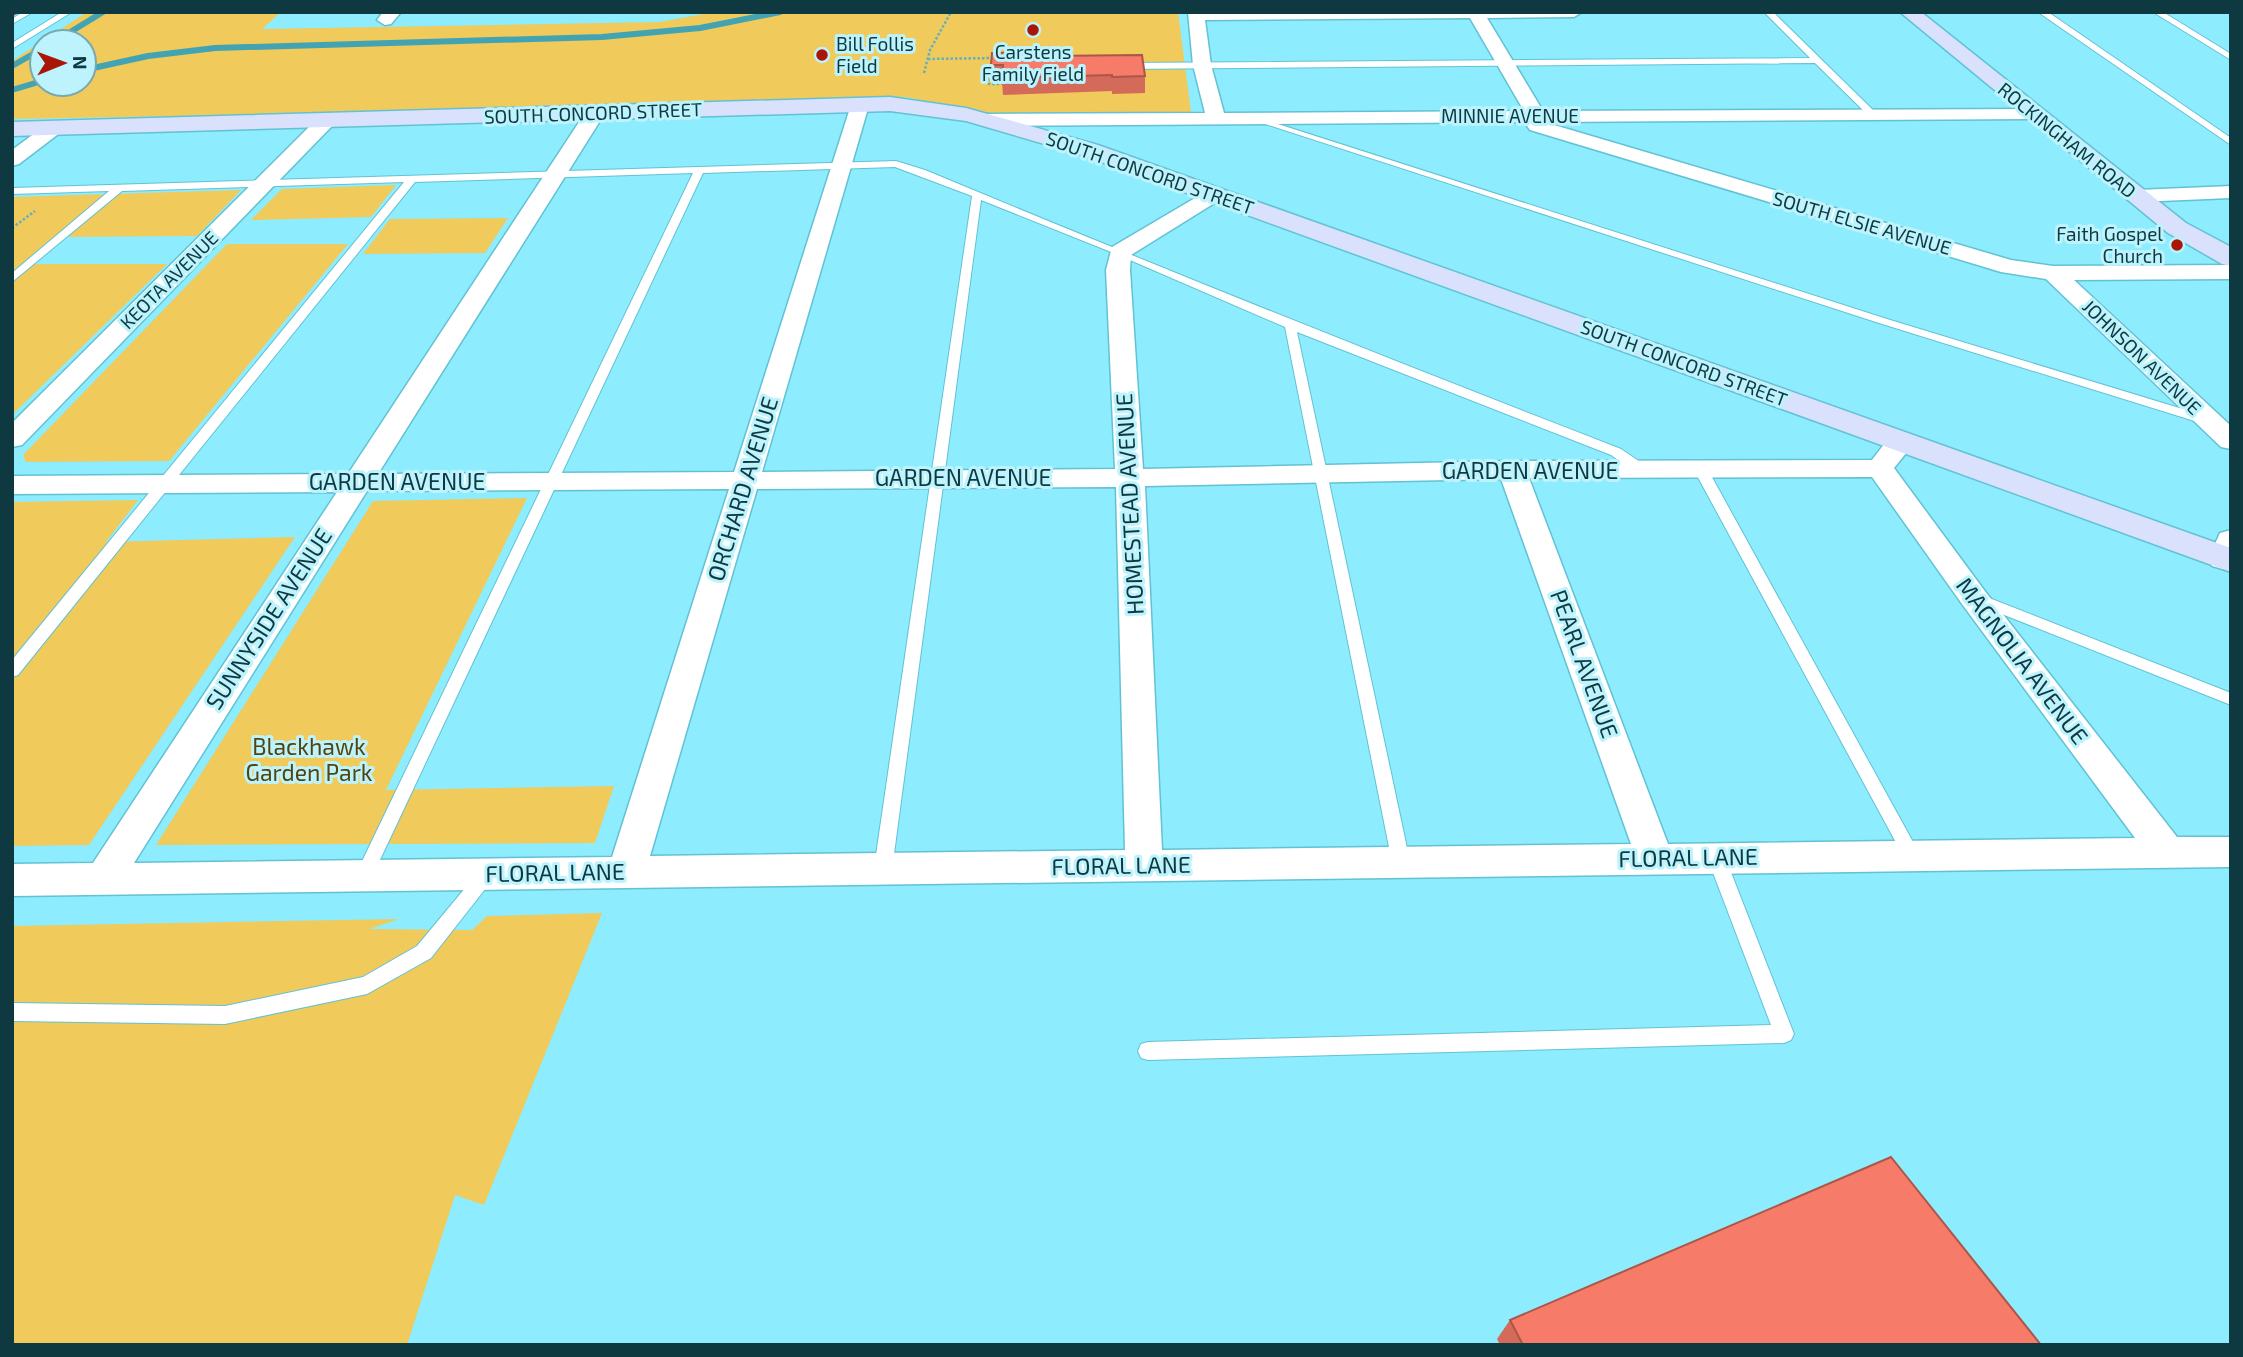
<svg xmlns="http://www.w3.org/2000/svg" width="2243" height="1357" font-family="'Exo 2',sans-serif">
<rect width="100%" height="100%" fill="#8decfd"/>
<path fill="#f0ca5a" fill-rule="evenodd" d="M87,12h194l-19,17 397,-7 56,-10h463l13,100 -204,3 -81,-18 -463,14 -431,8v-58zM42,42h42v42h-42z
M396,185l-25,32 -120,3 31,-31z
M241,190l-44,46 -143,1 -32,27h145l-155,151v-218z
M508,218l-23,35 -122,1 27,-35z
M227,244h121l-179,217 -143,1 -3,-7z
M527,498l-141,292 228,-4 -19,57 -439,2 217,-344z
M138,500l-32,42 189,-5 -206,308 -77,1v-344z
M602,913l-118,292 -29,-10 -48,150h-395v-419l387,-7 -30,10 103,1 15,-14z"/>
<g fill="none" stroke-linecap="round" stroke-linejoin="round">
<path stroke="#42a3b3" stroke-width="6" d="M54,42l49,-30
M12,66l30,-17
M84,70l64,-14 67,-8 387,-11 98,-9 80,-16
M12,90l30,-9"/>
<defs>
<path id="lane" d="M23,12h10l-21,12v-5z
M62,12h10l-60,37v-6z
M1764,12h9l103,101v4h-6l-55,-54 -693,6 -4,-3 4,-3 688,-5z
M2038,12h10l183,126v7z
M2153,12h10l68,42v6z
M1250,115l637,204 322,98 2,3 -2,3h-8l-322,-100 -629,-204z
M896,161l29,9c231,96 463,189 696,279l28,19v6h-10l-28,-19 -314,-123 113,530 -3,5 -6,2 -6,-2 -3,-5 -107,-535 -169,-73 -135,-54 -89,669 -3,5 -6,2 -6,-2 -3,-5 98,-673 -77,-29 -192,6 -333,708 -6,2 -6,-2 -3,-5 338,-703 -278,9 -397,493 -6,2v-17l392,-478 -282,9 -110,91v-9l97,-82 -97,3v-6z
M1701,466l7,4 210,381 3,5 -3,5 -6,2 -6,-2 -212,-391z
M1979,594l252,99v12l-257,-102 -2,-4z
M1716,850l6,2 3,5 69,177 -3,6 -7,3 -636,17 -7,-2 -3,-7 3,-7 7,-2 623,-17 -64,-168 3,-5z
M487,867l6,2 3,5 -3,5 -62,79 -64,36 -142,30 -213,-3v-18l213,3 138,-29 54,-31 64,-77z"/>
<path id="street" d="M383,12h18l-10,12 -6,1 -8,-5z
M1188,12h394l-8,5 -87,1 56,93 499,-2 3,4 -10,6 -491,3 467,138 42,6 178,-1v14l-157,1 157,146v23l-10,-2 -175,-168 -45,-7 -471,-142 -3,-4 3,-4 -545,4 -10,-6 10,-6 220,-1 -12,-48zM1470,18l54,93 -300,2 -13,-48 -6,-45z
M860,99l9,6 -107,367 353,-3 -9,-199 6,-23 95,-56h14l4,4 -4,4 -90,56 -1,15 13,199 369,-8 360,-1c12,-15 19,-30 40,-25l4,6 -22,27 90,122 193,247h54v30l-2219,29v-32l81,-1 244,-371 -325,2v-18l336,-2 237,-361 10,-6 10,6 -227,361 356,-2 117,-367zM1872,477l90,127 173,234 -467,6 -139,-366zM1501,479l130,365 -469,6 -17,-364zM1116,487l9,363 -475,6 107,-367zM729,489l-117,368 -478,6 233,-372z
M326,115l7,2 3,4 -3,4 -311,320 -10,2v-24l307,-306z
M54,122l10,6 -3,4 -42,32 -7,2v-16l35,-26z
M2231,186v12l-94,4 -7,-2 -4,-4 4,-4 7,-2z
M2231,530v37l-8,2 -11,-3 -4,-7 12,-26z"/>
<path id="secondary" d="M1900,12h21l265,211 45,24v19l-9,-2 -54,-31z
M890,97l76,11 132,37 1133,403v24l-1149,-417 -116,-34 -76,-10 -878,25v-14z"/>
</defs>
<use href="#lane" stroke="#62c2d3" stroke-width="2"/>
<use href="#street" stroke="#62c2d3" stroke-width="3"/>
<use href="#secondary" stroke="#62c2d3" stroke-width="3"/>
<path stroke="#63b0be" stroke-width="2.5" stroke-dasharray="2.5 2" stroke-linecap="butt" d="M928,59l65,-1 -4,26h13
M924,73l6,-23 21,-38
M12,228l23,-17"/>
<use href="#lane" fill="#fff" fill-rule="evenodd"/>
<use href="#street" fill="#fff" fill-rule="evenodd"/>
<use href="#secondary" fill="#d9e1fd" fill-rule="evenodd"/>
</g>
<path fill="#d46a59" d="M1047,56l98,20v17l-33,1v-3l-109,4 -1,-13h-10l-1,-17z
M1510,1320l531,25h-541l-3,-6z"/>
<path fill="#ac5649" d="M12,12h8l-8,5z"/>
<path fill="#f67b68" stroke="#ac5649" stroke-width="2" d="M1047,52v4l95,-1 3,21 -33,1v-2l-110,3 1,-13h-12l1,-12z
M1891,1157l150,188h-518l-13,-25z"/>
<g fill="#a81607" stroke="#bdf3fd" stroke-width="2.5">
<circle cx="1033" cy="30" r="7"/>
<circle cx="822" cy="55" r="7"/>
<circle cx="2177" cy="245" r="7"/>
</g>
<g text-anchor="middle" stroke-width="6" stroke-linejoin="round" paint-order="stroke">
<g font-size="19" fill="#0f3940" stroke="#bdf3fd" text-anchor="start">
<text x="836" y="51">Bill Follis<tspan x="836" dy="22">Field</tspan></text>
<text x="1033" y="59" text-anchor="middle">Carstens<tspan x="1033" dy="22">Family Field</tspan></text>
<text x="2163" y="241" text-anchor="end">Faith Gospel<tspan x="2163" dy="22">Church</tspan></text>
</g>
<g font-size="19" fill="#0f3940" stroke="#bdf3fd">
<text transform="translate(593 113) rotate(-2)" y="7">SOUTH CONCORD STREET</text>
<text x="1510" y="123">MINNIE AVENUE</text>
<text transform="translate(2067 140) rotate(39)" y="7">ROCKINGHAM ROAD</text>
<text transform="translate(1150 173) rotate(19)" y="7">SOUTH CONCORD STREET</text>
<text transform="translate(1862 223) rotate(16)" y="7">SOUTH ELSIE AVENUE</text>
<text transform="translate(169 280) rotate(-45)" y="7">KEOTA AVENUE</text>
<text transform="translate(2142 357) rotate(44)" y="7">JOHNSON AVENUE</text>
<text transform="translate(1684 363) rotate(20)" y="7">SOUTH CONCORD STREET</text>
</g>
<g font-size="23" fill="#0f3940" stroke="#bdf3fd">
<text x="1530" y="479">GARDEN AVENUE</text>
<text x="963" y="486">GARDEN AVENUE</text>
<text x="397" y="490">GARDEN AVENUE</text>
<text transform="translate(743 489) rotate(-73)" y="8">ORCHARD AVENUE</text>
<text transform="translate(1130 504) rotate(-93)" y="8">HOMESTEAD AVENUE</text>
<text transform="translate(269 619) rotate(-57)" y="8">SUNNYSIDE AVENUE</text>
<text transform="translate(2022 661) rotate(53)" y="8">MAGNOLIA AVENUE</text>
<text transform="translate(1584 664) rotate(70)" y="8">PEARL AVENUE</text>
<text transform="translate(1688 858) rotate(-1)" y="8">FLORAL LANE</text>
<text transform="translate(1121 866) rotate(-1)" y="8">FLORAL LANE</text>
<text transform="translate(555 873) rotate(-1)" y="8">FLORAL LANE</text>
</g>
<g font-size="23" fill="#54430b" stroke="#bdf3fd">
<text x="309" y="755">Blackhawk<tspan x="309" dy="26">Garden Park</tspan></text>
</g>
</g>
<rect width="2243" height="1357" fill="none" stroke="#0f3940" stroke-width="28"/>
<g transform="translate(63 63) rotate(89)"><circle r="33" fill="#bdf3fd" stroke="#77a9b1" stroke-width="2"/>
<path d="M0-5L12 26L0 18L-12 26Z" fill="#a81607"/>
<text y="-10" font-size="19" font-weight="bold" text-anchor="middle" fill="#0f3940">N</text>
</g>
</svg>
